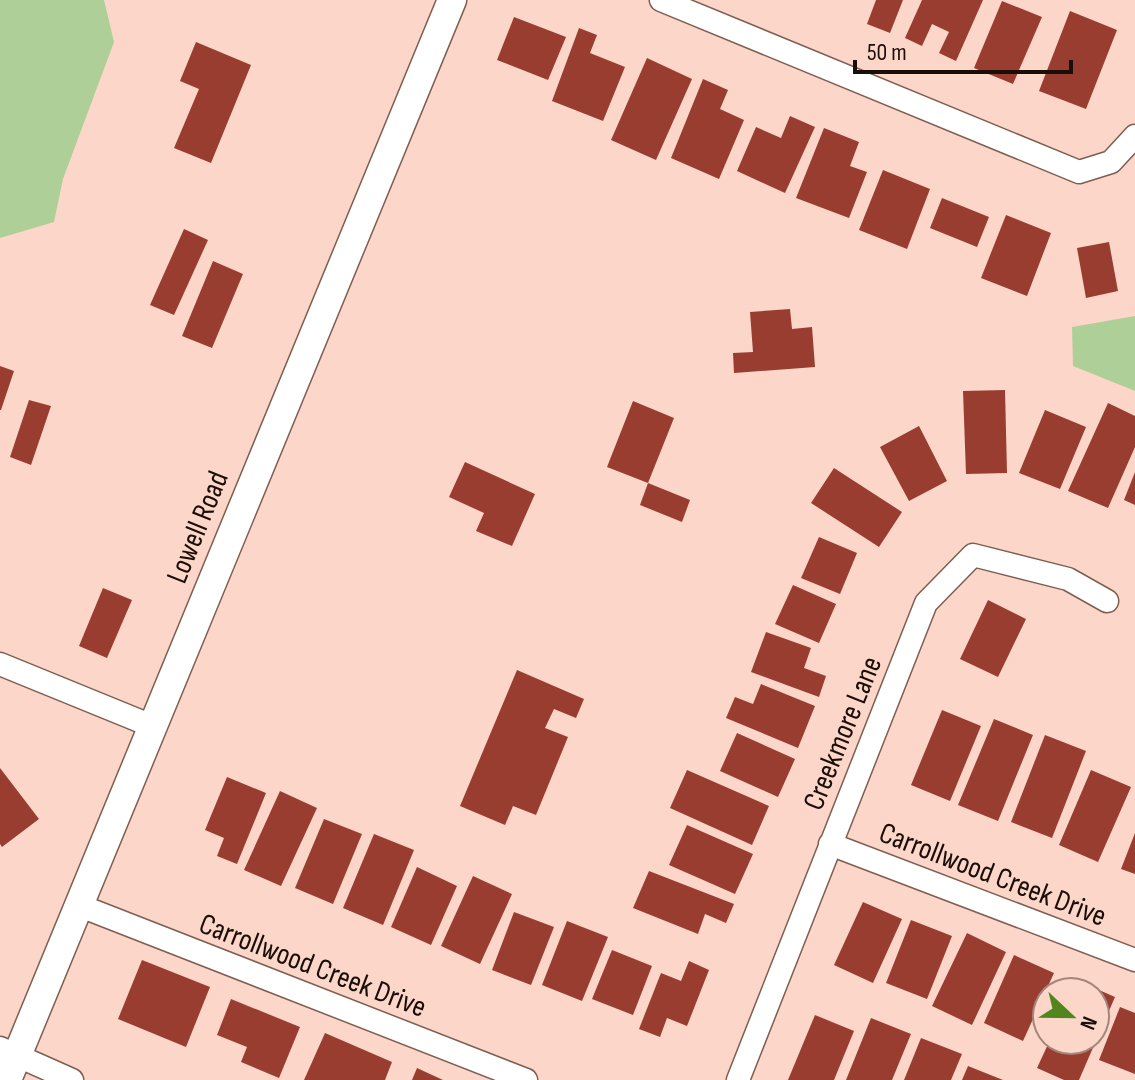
<svg xmlns="http://www.w3.org/2000/svg" width="1135" height="1080" font-family="'Sofia Sans Condensed',sans-serif">
<rect width="100%" height="100%" fill="#fcd6c8"/>
<path fill="#aed098" d="M0,0h104l10,42 -51,137 -9,43 -54,16z
M1135,316v75l-62,-25 -1,-39z"/>
<path fill="#9a3d31" d="M876,0h27l-13,33 -23,-9z
M922,0h61l-27,61 -17,-8 10,-21 -17,-8 -10,22 -17,-8z
M1002,1l40,16 -29,67 -39,-16z
M1070,11l47,19 -31,79 -47,-18z
M514,17l52,20 -18,43 -51,-20z
M579,28l18,7 -7,18 35,14 -22,54 -51,-20z
M196,42l55,23 -40,98 -37,-15 25,-59 -19,-8z
M647,58l45,21 -36,81 -45,-20z
M703,79l25,11 -8,19 24,11 -25,59 -48,-21z
M790,116l25,11 -30,66 -48,-22 19,-44 25,11z
M824,128l35,14 -9,24 17,6 -18,46 -53,-20z
M883,170l47,19 -23,60 -48,-19z
M942,198l47,19 -12,30 -47,-19z
M1006,215l45,18 -24,63 -46,-18z
M184,229l24,11 -34,75 -24,-10z
M1109,242l9,49 -32,7 -9,-50z
M213,261l30,13 -31,74 -30,-12z
M790,309l2,20 20,-2 3,40 -81,6 -1,-20 20,-1 -3,-40z
M0,366l14,5 -13,39h-1z
M1005,390l2,83 -41,1 -3,-83z
M29,400l22,6 -20,59 -21,-8z
M633,401l41,17 -26,65 42,17 -8,22 -42,-17 8,-22 -41,-16z
M1108,403l27,13v31l-27,61 -40,-17z
M1045,410l41,17 -26,62 -41,-16z
M919,426l28,55 -38,20 -29,-54z
M465,462l70,32 -23,52 -36,-15 8,-18 -35,-16z
M834,468l68,44 -23,35 -68,-44z
M1135,472v33l-11,-5z
M819,537l38,16 -17,41 -39,-16z
M793,585l43,19 -17,39 -44,-19z
M103,588l29,12 -25,58 -28,-12z
M988,600l38,19 -28,58 -38,-18z
M766,632l45,16 -7,20 22,8 -7,21 -68,-25z
M517,670l67,29 -8,19 -22,-9 -9,19 23,9 -32,78 -23,-9 -8,19 -45,-19z
M761,684l54,22 -17,42 -72,-30 9,-21 18,7z
M942,710l39,16 -31,75 -39,-16z
M994,719l39,16 -35,86 -40,-16z
M737,733l58,26 -17,38 -58,-26z
M1045,735l41,16 -34,87 -41,-16z
M0,768l39,51 -37,28 -2,-3z
M687,770l82,36 -17,39 -82,-37z
M1091,770l40,17 -33,75 -39,-17z
M227,777l39,16 -29,71 -20,-8 7,-18 -19,-8z
M280,791l37,17 -36,78 -37,-16z
M324,819l38,15 -29,70 -38,-16z
M687,825l66,29 -18,40 -66,-29z
M1135,833v41l-14,-5z
M374,834l40,16 -31,75 -40,-17z
M417,867l40,19 -26,59 -40,-18z
M649,871l85,33 -8,19 -21,-9 -7,20 -65,-26z
M473,876l39,18 -32,70 -39,-18z
M863,902l39,17 -29,64 -39,-18z
M514,912l40,15 -23,58 -39,-15z
M911,920l41,16 -25,63 -41,-16z
M567,921l41,16 -26,64 -40,-16z
M967,933l39,19 -34,73 -40,-19z
M612,950l40,16 -19,49 -41,-16z
M1014,955l40,18 -31,68 -39,-18z
M142,960l68,27 -24,60 -68,-28z
M689,961l20,9 -22,56 -20,-8 -7,19 -21,-8 22,-56 20,8z
M1076,980l39,17 -36,83h-15l-27,-12 13,-28h45v-48h-24z
M231,999l69,28 -21,51 -38,-16 6,-15 -30,-12z
M1120,1007l15,6v61l-36,-14z
M815,1015l39,16 -20,49h-46z
M871,1018l40,16 -19,46h-46z
M325,1033l67,29 -7,18h-81z
M921,1038l41,16 -11,26h-47z
M968,1066l35,14h-41z
M417,1068l26,12h-31z"/>
<g fill="none" stroke-linecap="round" stroke-linejoin="round">
<defs>
<path id="minor" d="M661,0l418,172 32,-10 24,-26
M0,664l152,62
M830,844l305,116
M78,905l448,175
M0,1048l72,32
M738,1080l188,-477 47,-48 95,24 39,22"/>
<path id="tertiary" d="M7,1080l445,-1080"/>
</defs>
<use href="#minor" stroke="#7e5e51" stroke-width="25"/>
<use href="#tertiary" stroke="#7e5e51" stroke-width="31"/>
<use href="#minor" stroke="#fff" stroke-width="22"/>
<use href="#tertiary" stroke="#fff" stroke-width="28"/>
</g>
<g text-anchor="middle" stroke-width="8" stroke-linejoin="round" paint-order="stroke">
<g font-size="30" fill="#1a0e09" stroke="#fcd6c8">
<text transform="translate(197 527) rotate(-68)" y="10">Lowell Road</text>
<text transform="translate(842 733) rotate(-68)" y="10">Creekmore Lane</text>
<text transform="translate(993 874) rotate(21)" y="10">Carrollwood Creek Drive</text>
<text transform="translate(313 965) rotate(21)" y="10">Carrollwood Creek Drive</text>
</g>
</g>
<g transform="translate(1071 1016) rotate(112)"><circle r="38" fill="#fcd6c8" stroke="#a2867c" stroke-width="2"/>
<path d="M0-6L14 30L0 20L-14 30Z" fill="#51861e"/>
<text y="-12" font-size="22" font-weight="bold" text-anchor="middle" fill="#1a0e09">N</text>
</g>
<path d="M855 60v12h216v-12" fill="none" stroke="#1a0e09" stroke-width="4"/>
<text x="867" y="60" font-size="24" fill="#1a0e09" stroke="#fcd6c8" stroke-width="6" paint-order="stroke">50 m</text>
</svg>
